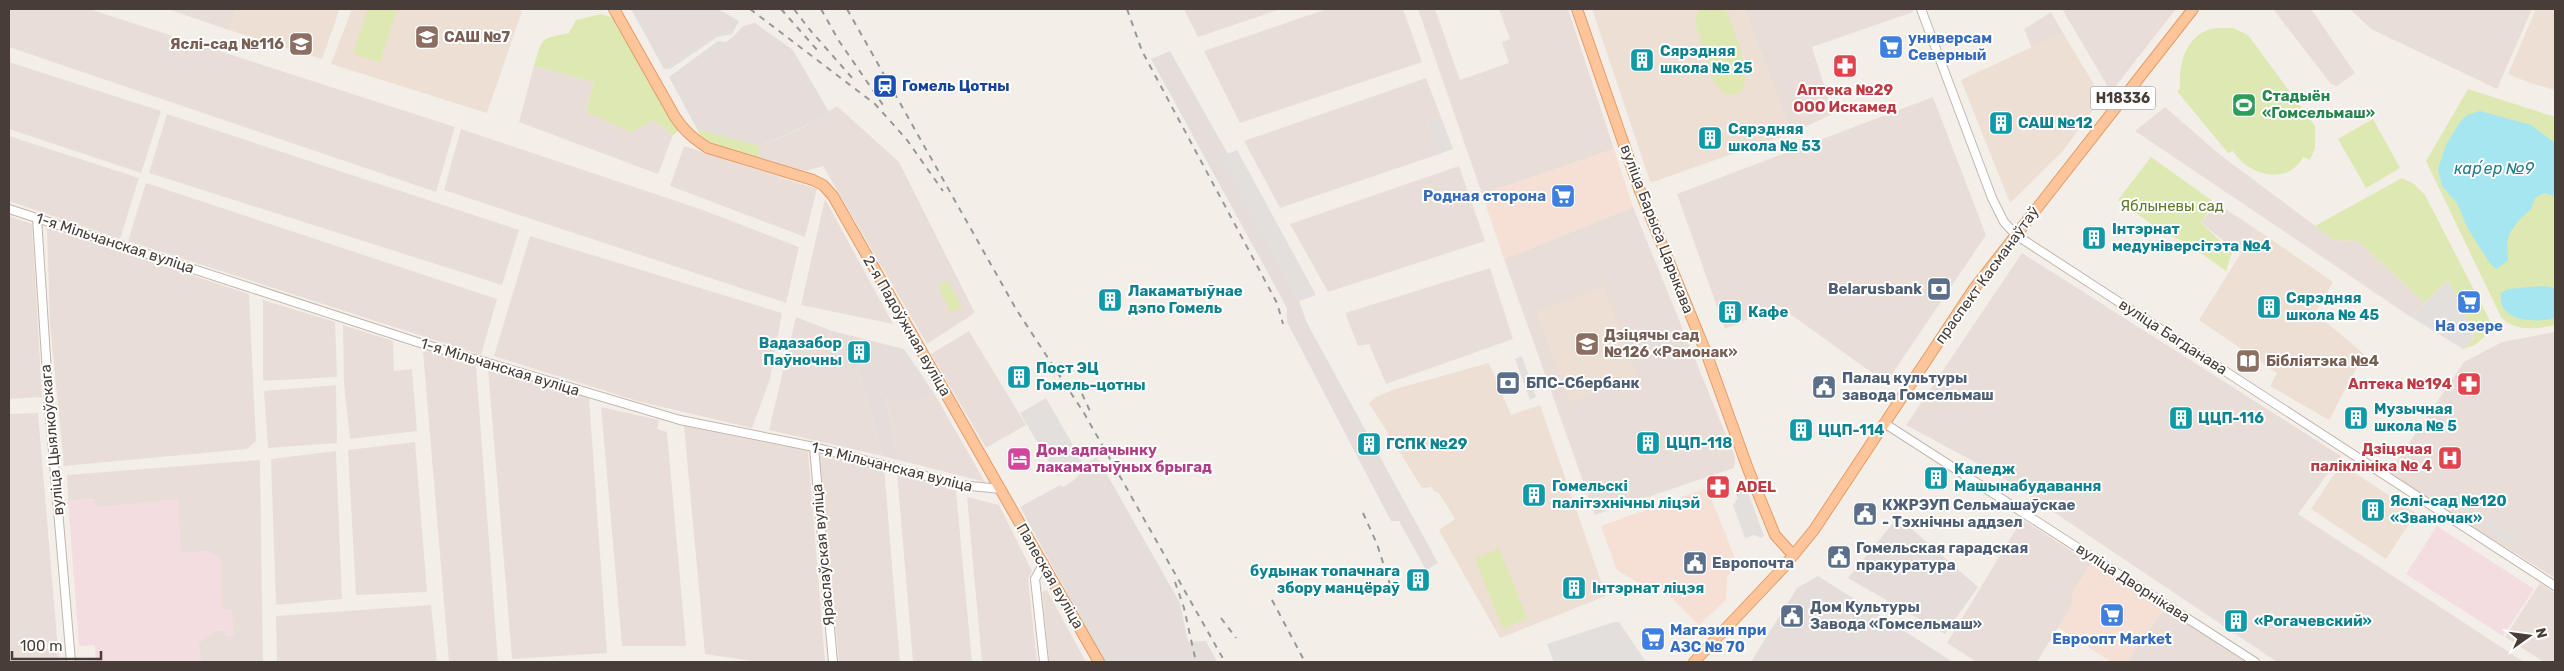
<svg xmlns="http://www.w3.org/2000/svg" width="2564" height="671" font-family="Rubik,sans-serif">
<rect width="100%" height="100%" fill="#f4eee9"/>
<path fill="#e8ded7" d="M9,9h80l366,118 -19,65 -427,-145z
M167,9h69l-7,21z
M1184,9h97l-83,28z
M1327,9h76l19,53 -182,61 -36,-72z
M1418,9h17l25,71 49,-17 -7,-21 8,-3 -11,-30h69l46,140 -132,45z
M1744,9h168l1,3 -101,35 21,67 -42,19z
M2062,9h114l-65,83z
M2273,9h38l44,64 -18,13 -6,-2z
M2350,9h182l-35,80 -126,-60z
M2051,12l12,21 -31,15 -8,-19z
M9,62l152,49 -20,62 -132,-44z
M534,66l60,16 -8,30 67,8 20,15 -15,39 -139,-52z
M1426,78l15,39 -14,5 12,32 -159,54 -36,-67z
M1933,97l53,138 -100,148 -107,-77 -54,23 -48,-135z
M837,106l62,56 76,151 -48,31 -104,-178 -17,5 -47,-12 1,-13 44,-19z
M2165,107l54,47 115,86 24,1 67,62 -14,14 -276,-186z
M167,114l352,116 -17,55 -353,-112z
M461,129l239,80 99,38 -13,56 -342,-113z
M9,136l130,42 -19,61 -111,-38z
M684,146l133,43 -12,48 -135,-51z
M1459,166l26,75 -157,51 -38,-68z
M146,183l351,116 -16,56 -353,-114z
M825,199l68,125 -92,-19z
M2216,203l40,26 -16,25 -39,-31z
M1633,207l102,250 -1,11 -139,47 -91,-256z
M9,216l23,8 10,173 -33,2z
M47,228l202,66 7,147 -9,8 -183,17 -14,-142z
M530,236l252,77 -12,66 -18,49 -111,-26 -147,-46z
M2022,253l319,203 -43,58 226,148h-247l-280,-188 -91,-49z
M1490,268l23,71 -127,45 -17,-40 -11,2 -13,-33z
M263,300l72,22 2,55 -74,4z
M796,317l36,14 -3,34 30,7 24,84 -114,-26z
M343,325l50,16 1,30 18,-2 5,62 -67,8 -6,-55z
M969,331l57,94 -40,23 -55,-94z
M2555,332v246l-167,-104 76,-112 38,-20z
M429,351l47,15 22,296h-49l-26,-310z
M488,370l101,27 18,256 -95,6z
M336,385l1,58 -69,5 -4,-57z
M934,393l51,89 -87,-22 -12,-64 31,7z
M601,407l58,13 -2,9 10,3 19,214h-64z
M38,413l21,249h-50v-248z
M684,426l124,25 17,211h-66l-54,-8z
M415,442l12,150 -71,3 -8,-145z
M336,451l6,148 -66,6 -5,-146z
M819,455l65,12 16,195h-61z
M260,460l3,202h-62l-3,-19 18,-12 8,-1 8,-20h-10l-14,-59 -27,2 -86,-46 -1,-8 -26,2 -1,-26z
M897,473l59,18 16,171h-59z
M967,497l32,8 33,66 -4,8 9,83h-55z
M2022,519l69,45 -18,27 -1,14 -35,57h-60l-30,-19z
M2540,583l15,10v69h-11l-39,-25z
M1047,590l39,72h-37l-7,-70z
M431,605l6,57h-160l-1,-46z
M2164,609l81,53h-118z"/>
<path fill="#f6dfd5" d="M1614,149l19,58 -129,52 -22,-65z
M1707,488l31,77 -11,12 -1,23 -27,25 -39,-39 -23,-4 -20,-12 -16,-44z
M2091,564l73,45 -37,53h-16l-53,-35 14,-22 1,-14z"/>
<path fill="#e4ddda" d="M631,9h87l21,12 -7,13 -15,3 -47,32h-6z
M755,23l38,27 36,62 -26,15 -43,19 -63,-17 -28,-52 49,-36 8,1 8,-6 9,-10z
M1170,51l58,103 -7,3 78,144 8,22 131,240 -12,7 -27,-49h-8l-104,-199v-14l-136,-249z
M832,331l72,18 30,44 -17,10 -31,-6 12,63 -15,-4 -24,-84 -30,-7z
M1097,457l83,146 8,39 18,-1 11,21h-112l-85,-155 40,-22 3,2 11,-7 5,-5 -2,-6z
M1898,517l80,70 -33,47 -97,-56z
M1818,576l135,86h-202l46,-74z"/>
<path fill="#eddfd3" d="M236,9h102l1,2 -17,48 -93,-29z
M352,9h164l6,2 -35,102 -156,-49z
M1592,9h152l47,124 -138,49 -3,-1z
M2536,9h19v81l-25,-7 -22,-9z
M2063,33l39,65 -40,54 -52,51 -49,-123z
M2256,229l77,53 -18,31 49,41 -35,66 -59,-34 7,-13 -78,-53z
M1604,287l33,90 -67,25 -34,-90z
M1489,363l22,52 29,-10 66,191 -106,42 -61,-108 16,-11 -16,-26 -5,-2 -2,-4 -10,1 -53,-85 7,-6 19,-8z
M2341,464l75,49 -30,46 -75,-50z"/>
<path fill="#f4dde0" d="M95,499l1,8 82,-8 3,54 27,-2 13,8 1,50 10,1 2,26h-8l-2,-6 -8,1 -18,12 3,19h-105l-1,-17 -16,1 -11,-145z
M2437,526l97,63 -31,47 -97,-62z"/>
<path fill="#dee8b2" d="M368,9h29l-17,53 -27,-8z
M1700,9h24l4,6c5,15 39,94 -6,77l-8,-9 -18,-58v-9z
M601,14l13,4 64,113 -5,4 -20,-15 -21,12 -46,-20 8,-30 -60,-16c9,-30 6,-27 35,-33l7,-13z
M2216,28h17l15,7 67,91v22l-5,12 -7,-3c-16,30 -55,18 -70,-6l-5,2 -51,-62 3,-2c-2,-26 7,-57 36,-61z
M2468,89l87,28v208c-18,4 -41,7 -54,-8l-75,-156z
M2373,119l27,49 -34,20 -28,-49z
M697,129l63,17 -1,13c-16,-5 -57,-13 -62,-30z
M2151,157l63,45 -13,21 31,29 -6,19 -41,-29 -20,-8 -47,-34z
M2402,178l12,6 11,11 64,124 1,13 -15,13 -12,4 12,-13 -27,-56 -23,23 -67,-62 -24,-1 -19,-14z
M948,281l14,26 -11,6 -13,-27z
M1499,548l28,70 -24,11 -28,-70z"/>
<path fill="#e3dfdd" d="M1441,117l12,32 -14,5 -12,-32z
M1237,150l79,145 -17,6 -79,-144z
M2448,280l27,56 -12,13 -52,-32z
M1522,356l14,41 -6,3 -15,-41z
M1046,398l36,63 -25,15 -37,-63z
M1747,490l17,46 -2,2 -8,-3 -9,3 -12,-33 5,-7 -2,-4z
M2488,520l28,17 -5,8 -26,-18z
M1614,622h5l27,40h-92l-7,-18z"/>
<path fill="#a6e6f0" d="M2480,111l51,14 24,18v53l-11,-3 -9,5 -4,11 -12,11 -10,14 -2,10 1,16 -11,9 -6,-4 -23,-36 -11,-26 -15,-17 -4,-17 8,-24 14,-23 7,-7z
M2543,286l12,2v30c-18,5 -58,5 -54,-25l7,-4z"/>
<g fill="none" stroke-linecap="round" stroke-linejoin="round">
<defs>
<path id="minor" d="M1921,9l71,189 12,24 12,13 539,351
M9,209l408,133 263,78 134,27 146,38 41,4
M37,218l12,186 22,258
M1884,423l371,239
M814,447l19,215
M1044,563l-9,16 9,83"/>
<path id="major" d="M614,9l61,108c9,14 19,22 33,31l105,32 10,5 10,11 266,466
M1577,9l63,182 67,164 41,114 27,66 18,20
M1694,662l88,-93 32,-39 159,-240 220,-281"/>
</defs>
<use href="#minor" stroke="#c3b6ae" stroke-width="10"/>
<use href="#major" stroke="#e39c68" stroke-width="12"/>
<use href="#minor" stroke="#fff" stroke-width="8"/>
<use href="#major" stroke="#fdc599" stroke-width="10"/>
<path stroke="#989898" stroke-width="2" stroke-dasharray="6 6" stroke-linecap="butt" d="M750,9l125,95 32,36 36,51
M781,9l37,42
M794,9l16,21 44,50
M821,9l18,32 44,64
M847,9l169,300 68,104 141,249
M1127,9l15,42 135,252 6,21
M1077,383l13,28
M1363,513l14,31 17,53
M1175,582l9,26 12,54
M1272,600l33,62
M1221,618l15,20"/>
</g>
<defs>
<symbol id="school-square" viewBox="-11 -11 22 22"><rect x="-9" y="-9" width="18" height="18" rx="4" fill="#8d6e63" stroke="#fff"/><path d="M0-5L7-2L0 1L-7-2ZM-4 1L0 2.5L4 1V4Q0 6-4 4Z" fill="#fff"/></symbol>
<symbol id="supermarket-square" viewBox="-11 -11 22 22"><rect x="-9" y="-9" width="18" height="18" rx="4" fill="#3f7fe0" stroke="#fff"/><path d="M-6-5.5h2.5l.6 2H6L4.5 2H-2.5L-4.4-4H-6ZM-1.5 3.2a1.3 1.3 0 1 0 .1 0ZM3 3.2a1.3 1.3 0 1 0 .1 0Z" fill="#fff"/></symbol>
<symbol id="building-square" viewBox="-11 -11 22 22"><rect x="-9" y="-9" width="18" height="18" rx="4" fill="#0f9aa8" stroke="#fff"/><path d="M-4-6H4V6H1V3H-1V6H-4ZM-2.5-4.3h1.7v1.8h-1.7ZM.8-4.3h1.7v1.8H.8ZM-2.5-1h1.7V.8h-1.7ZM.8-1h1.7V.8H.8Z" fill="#fff"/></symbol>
<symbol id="pharmacy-square" viewBox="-11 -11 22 22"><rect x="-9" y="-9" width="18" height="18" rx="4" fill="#e0444e" stroke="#fff"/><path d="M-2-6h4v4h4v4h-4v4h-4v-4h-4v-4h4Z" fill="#fff"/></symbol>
<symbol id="station-square" viewBox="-11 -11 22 22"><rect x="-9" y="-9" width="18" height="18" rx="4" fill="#1a4fb4" stroke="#fff"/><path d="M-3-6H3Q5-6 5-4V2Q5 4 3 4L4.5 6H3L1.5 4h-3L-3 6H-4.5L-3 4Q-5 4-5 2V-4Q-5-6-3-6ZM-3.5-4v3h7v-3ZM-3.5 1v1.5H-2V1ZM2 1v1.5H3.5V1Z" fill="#fff"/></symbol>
<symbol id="stadium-square" viewBox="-11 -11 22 22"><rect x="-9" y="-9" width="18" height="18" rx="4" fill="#2e9e5b" stroke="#fff"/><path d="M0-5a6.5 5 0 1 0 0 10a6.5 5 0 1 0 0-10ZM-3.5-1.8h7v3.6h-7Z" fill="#fff"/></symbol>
<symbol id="bank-square" viewBox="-11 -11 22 22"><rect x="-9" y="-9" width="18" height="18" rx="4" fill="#5c6f8a" stroke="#fff"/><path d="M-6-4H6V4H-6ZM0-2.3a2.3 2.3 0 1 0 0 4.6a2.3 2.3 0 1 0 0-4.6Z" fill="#fff"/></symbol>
<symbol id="library-square" viewBox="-11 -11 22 22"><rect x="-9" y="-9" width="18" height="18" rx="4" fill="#8d6e63" stroke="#fff"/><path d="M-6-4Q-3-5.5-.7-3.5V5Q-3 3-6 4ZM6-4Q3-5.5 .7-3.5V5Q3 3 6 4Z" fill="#fff"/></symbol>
<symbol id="civic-square" viewBox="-11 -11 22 22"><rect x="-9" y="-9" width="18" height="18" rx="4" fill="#5c6f8a" stroke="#fff"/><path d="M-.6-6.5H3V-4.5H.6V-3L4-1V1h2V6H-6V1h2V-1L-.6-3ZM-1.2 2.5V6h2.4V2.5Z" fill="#fff"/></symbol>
<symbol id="hospital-square" viewBox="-11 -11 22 22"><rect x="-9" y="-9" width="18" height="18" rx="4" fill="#e0444e" stroke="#fff"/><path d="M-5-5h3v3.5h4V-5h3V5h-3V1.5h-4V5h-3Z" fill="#fff"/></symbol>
<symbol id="hotel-square" viewBox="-11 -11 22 22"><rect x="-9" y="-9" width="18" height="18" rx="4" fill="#d1479c" stroke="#fff"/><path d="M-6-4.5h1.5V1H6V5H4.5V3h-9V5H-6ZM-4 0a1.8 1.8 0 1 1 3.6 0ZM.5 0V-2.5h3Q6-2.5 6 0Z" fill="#fff"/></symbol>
</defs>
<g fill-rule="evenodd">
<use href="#school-square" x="413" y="23" width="28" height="28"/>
<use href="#school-square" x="287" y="30" width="28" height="28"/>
<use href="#supermarket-square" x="1877" y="33" width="28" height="28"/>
<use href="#building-square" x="1628" y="46" width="28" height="28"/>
<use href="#pharmacy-square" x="1831" y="52" width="28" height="28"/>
<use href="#station-square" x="871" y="72" width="28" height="28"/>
<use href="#stadium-square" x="2230" y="91" width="28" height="28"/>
<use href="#building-square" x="1987" y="109" width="28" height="28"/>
<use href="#building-square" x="1696" y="124" width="28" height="28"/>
<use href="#supermarket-square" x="1549" y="182" width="28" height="28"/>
<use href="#building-square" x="2080" y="224" width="28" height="28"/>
<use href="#bank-square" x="1925" y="275" width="28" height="28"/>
<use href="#building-square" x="1096" y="286" width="28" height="28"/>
<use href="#supermarket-square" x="2455" y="288" width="28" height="28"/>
<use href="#building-square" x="2255" y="293" width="28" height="28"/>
<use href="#building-square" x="1716" y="298" width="28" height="28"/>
<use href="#school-square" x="1573" y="330" width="28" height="28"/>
<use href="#building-square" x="845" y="338" width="28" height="28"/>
<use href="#library-square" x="2234" y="347" width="28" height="28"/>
<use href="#building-square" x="1005" y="363" width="28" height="28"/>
<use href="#bank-square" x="1494" y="369" width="28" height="28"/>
<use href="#pharmacy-square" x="2455" y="370" width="28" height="28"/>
<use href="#civic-square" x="1810" y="373" width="28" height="28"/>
<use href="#building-square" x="2167" y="404" width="28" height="28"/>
<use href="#building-square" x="2342" y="404" width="28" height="28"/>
<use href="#building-square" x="1787" y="416" width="28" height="28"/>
<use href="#building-square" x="1634" y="429" width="28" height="28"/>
<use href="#building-square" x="1355" y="430" width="28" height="28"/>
<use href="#hospital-square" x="2436" y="444" width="28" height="28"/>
<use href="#hotel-square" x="1005" y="445" width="28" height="28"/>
<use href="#building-square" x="1922" y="464" width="28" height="28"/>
<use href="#pharmacy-square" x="1704" y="473" width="28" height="28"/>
<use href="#building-square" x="1520" y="481" width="28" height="28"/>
<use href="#building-square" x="2359" y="496" width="28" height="28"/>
<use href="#civic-square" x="1851" y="500" width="28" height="28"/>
<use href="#civic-square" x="1825" y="543" width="28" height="28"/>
<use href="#civic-square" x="1681" y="549" width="28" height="28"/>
<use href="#building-square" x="1404" y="566" width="28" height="28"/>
<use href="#building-square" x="1560" y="574" width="28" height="28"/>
<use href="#supermarket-square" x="2098" y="601" width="28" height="28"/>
<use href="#civic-square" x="1778" y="602" width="28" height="28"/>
<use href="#building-square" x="2222" y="607" width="28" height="28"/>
<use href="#supermarket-square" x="1639" y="625" width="28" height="28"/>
</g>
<g text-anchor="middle" stroke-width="4" stroke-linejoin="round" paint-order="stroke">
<rect fill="#fff" stroke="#7f7773" stroke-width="1" x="2090.5" y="86.5" width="65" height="23" rx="4"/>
<g font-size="14" font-weight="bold" fill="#483d37">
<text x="2123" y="103">Н18336</text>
</g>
<g font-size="15" font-weight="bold" fill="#785e54" stroke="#fff" text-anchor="start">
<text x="444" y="42">САШ №7</text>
<text x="284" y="49" text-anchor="end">Яслі-сад №116</text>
<text x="1604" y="340">Дзіцячы сад<tspan x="1604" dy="17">№126 «Рамонак»</tspan></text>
<text x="2266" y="366">Бібліятэка №4</text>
</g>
<g font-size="15" font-weight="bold" fill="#366cbe" stroke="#fff" text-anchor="start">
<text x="1908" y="43">универсам<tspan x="1908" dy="17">Северный</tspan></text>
<text x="1546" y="201" text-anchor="end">Родная сторона</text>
<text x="2469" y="331" text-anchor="middle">На озере</text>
<text x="1670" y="635">Магазин при<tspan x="1670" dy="17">АЗС № 70</tspan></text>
<text x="2112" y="644" text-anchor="middle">Евроопт Market</text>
</g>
<g font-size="15" font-weight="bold" fill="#0d838f" stroke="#fff" text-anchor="start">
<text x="1660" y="56">Сярэдняя<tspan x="1660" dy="17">школа № 25</tspan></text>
<text x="2018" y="128">САШ №12</text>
<text x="1728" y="134">Сярэдняя<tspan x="1728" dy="17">школа № 53</tspan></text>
<text x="2112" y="234">Інтэрнат<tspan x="2112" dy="17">медуніверсітэта №4</tspan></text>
<text x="1128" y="296">Лакаматыўнае<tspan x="1128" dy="17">дэпо Гомель</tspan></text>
<text x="2286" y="303">Сярэдняя<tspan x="2286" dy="17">школа № 45</tspan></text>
<text x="1748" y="317">Кафе</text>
<text x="842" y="348" text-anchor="end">Вадазабор<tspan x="842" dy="17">Паўночны</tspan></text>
<text x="1036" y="373">Пост ЭЦ<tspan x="1036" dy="17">Гомель-цотны</tspan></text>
<text x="2374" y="414">Музычная<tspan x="2374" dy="17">школа № 5</tspan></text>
<text x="2198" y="423">ЦЦП-116</text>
<text x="1818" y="435">ЦЦП-114</text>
<text x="1666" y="448">ЦЦП-118</text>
<text x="1386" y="449">ГСПК №29</text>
<text x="1954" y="474">Каледж<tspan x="1954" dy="17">Машынабудавання</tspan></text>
<text x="1552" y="491">Гомельскі<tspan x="1552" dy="17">палітэхнічны ліцэй</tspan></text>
<text x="2390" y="506">Яслі-сад №120<tspan x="2390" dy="17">«Званочак»</tspan></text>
<text x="1400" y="576" text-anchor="end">будынак топачнага<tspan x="1400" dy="17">збору манцёраў</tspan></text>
<text x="1592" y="593">Інтэрнат ліцэя</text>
<text x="2254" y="626">«Рогачевский»</text>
</g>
<g font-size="15" font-weight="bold" fill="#164399" stroke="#fff" text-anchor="start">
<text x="902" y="91">Гомель Цотны</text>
</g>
<g font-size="15" font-weight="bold" fill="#be3a42" stroke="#fff" text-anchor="end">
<text x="1845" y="95" text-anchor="middle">Аптека №29<tspan x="1845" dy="17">ООО Искамед</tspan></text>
<text x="2452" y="389">Аптека №194</text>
<text x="2432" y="454">Дзіцячая<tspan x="2432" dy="17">паліклініка № 4</tspan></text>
<text x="1736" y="492" text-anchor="start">ADEL</text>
</g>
<g font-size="15" font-weight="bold" fill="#27864d" stroke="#fff" text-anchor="start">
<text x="2262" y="101">Стадыён<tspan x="2262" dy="17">«Гомсельмаш»</tspan></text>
</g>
<g font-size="15" fill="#5e7a2a" stroke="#fff">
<text x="2172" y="211">Яблыневы сад</text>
</g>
<g font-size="15" fill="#483d37" stroke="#fff">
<text transform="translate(1657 229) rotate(69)" y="5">вуліца Барыса Царыкава</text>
<text transform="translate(115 243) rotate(18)" y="5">1-я Мільчанская вуліца</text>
<text transform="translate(1987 275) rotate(-54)" y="5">праспект Касманаўтаў</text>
<text transform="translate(907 326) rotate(60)" y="5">2-я Падоўжная вуліца</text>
<text transform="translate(2173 337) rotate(33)" y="5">вуліца Багданава</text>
<text transform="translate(500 367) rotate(17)" y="5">1-я Мільчанская вуліца</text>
<text transform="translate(52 440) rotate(-95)" y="5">вуліца Цыялкоўскага</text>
<text transform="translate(892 467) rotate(14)" y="5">1-я Мільчанская вуліца</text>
<text transform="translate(823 555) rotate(-95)" y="5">Яраслаўская вуліца</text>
<text transform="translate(1050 576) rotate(60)" y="5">Палеская вуліца</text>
<text transform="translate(2133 583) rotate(33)" y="5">вуліца Дворнікава</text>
</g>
<g font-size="15" font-weight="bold" fill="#4e5e75" stroke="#fff" text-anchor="start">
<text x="1922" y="294" text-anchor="end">Belarusbank</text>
<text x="1842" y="383">Палац культуры<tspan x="1842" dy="17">завода Гомсельмаш</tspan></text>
<text x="1526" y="388">БПС-Сбербанк</text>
<text x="1882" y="510">КЖРЭУП Сельмашаўскае<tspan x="1882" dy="17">- Тэхнічны аддзел</tspan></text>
<text x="1856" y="553">Гомельская гарадская<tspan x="1856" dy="17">пракуратура</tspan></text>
<text x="1712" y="568">Европочта</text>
<text x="1810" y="612">Дом Культуры<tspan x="1810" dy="17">Завода «Гомсельмаш»</tspan></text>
</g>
<g font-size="15" font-weight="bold" fill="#b23c85" stroke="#fff" text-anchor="start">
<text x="1036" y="455">Дом адпачынку<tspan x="1036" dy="17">лакаматыўных брыгад</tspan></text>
</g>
<g font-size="16" font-style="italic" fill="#287c8b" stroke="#fff">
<text x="2494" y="174">карʼер №9</text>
</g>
</g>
<rect width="2564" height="671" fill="none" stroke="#483d37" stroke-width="20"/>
<g transform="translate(2529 636) rotate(76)" stroke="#ffffff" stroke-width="4" paint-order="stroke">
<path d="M0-4L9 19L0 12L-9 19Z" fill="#483d37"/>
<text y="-8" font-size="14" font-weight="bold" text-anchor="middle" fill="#483d37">N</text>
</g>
<path d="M12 651v8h89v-8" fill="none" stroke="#483d37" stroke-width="2.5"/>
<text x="20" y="651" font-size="15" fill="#483d37" stroke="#ffffff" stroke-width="4" paint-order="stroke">100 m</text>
</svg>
